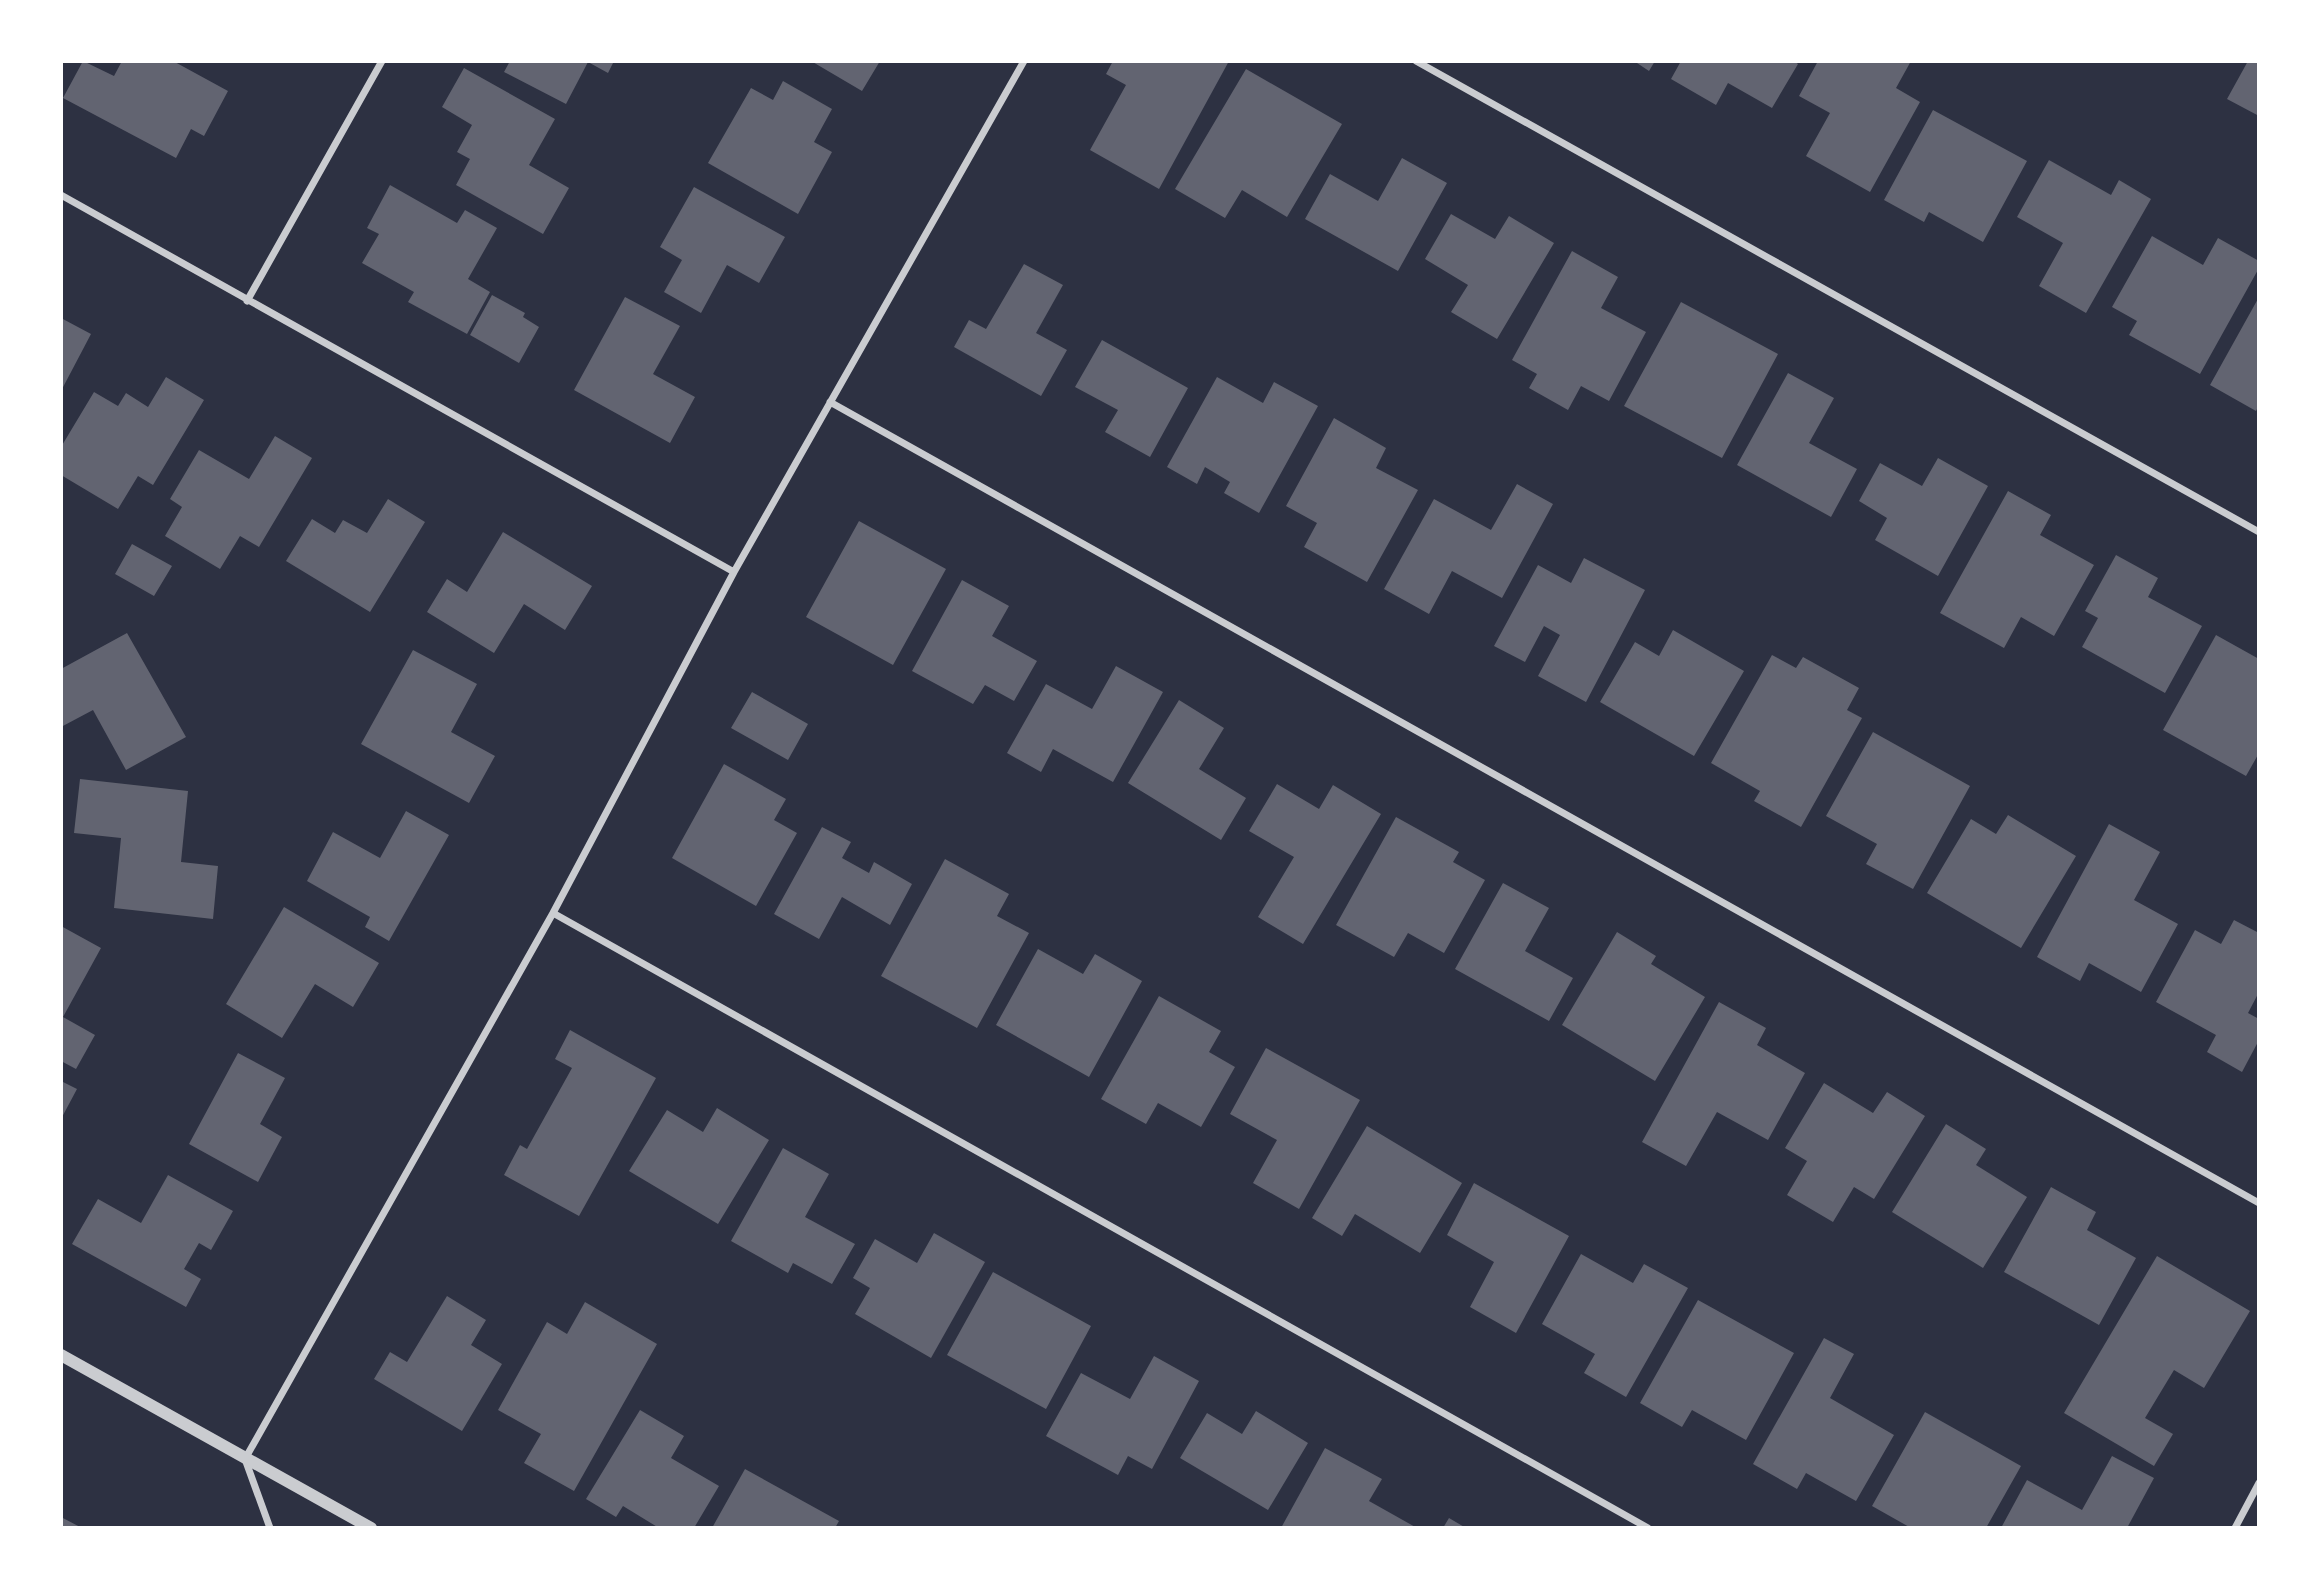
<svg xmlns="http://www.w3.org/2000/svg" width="2320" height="1589" font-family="'Varela Round',sans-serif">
<rect width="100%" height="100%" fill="#2d3142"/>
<path fill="#626471" d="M83,61l31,15 8,-15h51l55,30 -24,45 -13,-7 -15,29 -113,-60z
M510,61h104l-6,12 -20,-11 -22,42 -62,-32z
M811,61h69l-18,30z
M1113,61h116l-70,128 -69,-39 36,-65 -20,-11z
M1634,61h21l-6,10z
M1681,61h113l4,3 -26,44 -44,-25 -12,22 -45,-26z
M1818,61h93l-15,27 24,14 -50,90 -64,-36 24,-43 -31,-17z
M2248,61h11v55l-32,-17z
M464,68l91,51 -26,46 40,23 -26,46 -87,-49 14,-26 -13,-7 15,-27 -30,-18z
M1246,69l96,55 -55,93 -45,-27 -17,28 -50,-29z
M783,81l49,28 -18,33 18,10 -34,62 -90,-51 43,-75 22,12z
M1933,110l94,51 -44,81 -54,-30 -5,10 -40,-22z
M1402,158l45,25 -49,88 -93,-52 25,-45 48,27z
M2049,160l62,35 8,-15 32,19 -65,114 -47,-27 24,-43 -46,-26z
M390,185l67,38 8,-13 32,18 -29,51 22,13 -23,42 -59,-32 6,-10 -52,-29 17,-29 -12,-6z
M694,187l91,50 -26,46 -32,-18 -26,48 -37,-21 18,-32 -22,-13z
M1451,214l44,25 14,-23 45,27 -57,96 -46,-27 17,-27 -43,-26z
M2152,236l51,29 15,-27 41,23v7l-59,106 -71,-39 8,-14 -25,-14z
M1572,251l46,26 -17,31 45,24 -37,69 -28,-15 -13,24 -39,-22 8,-14 -25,-14z
M1024,264l39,21 -27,48 31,17 -26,46 -87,-49 15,-27 17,9z
M492,295l33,18 -2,4 16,10 -20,36 -49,-28z
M625,297l55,29 -27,48 42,23 -25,46 -96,-53z
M2259,297v108l-3,6 -46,-26z
M1681,302l97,52 -56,104 -98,-52z
M61,318l30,16 -30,57z
M1102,340l86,48 -38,69 -45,-25 13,-22 -43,-23z
M1788,373l46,25 -25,45 48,26 -26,48 -94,-52z
M166,377l38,23 -51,85 -15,-9 -20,33 -57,-34v-28l33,-55 24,14 8,-13 22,14z
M1217,377l46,26 11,-21 44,24 -59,107 -35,-20 6,-11 -25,-15 -8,17 -30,-17z
M1334,418l52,30 -10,20 42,22 -51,92 -63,-35 13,-24 -31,-17z
M275,436l37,22 -53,89 -19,-11 -20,33 -55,-33 17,-29 -12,-8 29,-49 50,29z
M1938,458l50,28 -50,90 -63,-36 12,-22 -28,-17 21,-38 42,23z
M1517,484l36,20 -51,94 -50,-27 -23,43 -45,-25 50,-90 57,31z
M2008,491l43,24 -11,20 54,30 -40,71 -33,-19 -17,31 -64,-35z
M388,499l37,23 -55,90 -84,-51 26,-42 23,14 8,-13 24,13z
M859,521l87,48 -53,96 -87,-48z
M503,532l89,54 -27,44 -41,-26 -30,49 -67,-41 20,-33 20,13z
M132,544l40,22 -18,30 -39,-22z
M2116,555l42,23 -10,19 54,29 -37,67 -83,-46 16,-29 -13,-7z
M1584,558l61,32 -59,112 -48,-26 22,-41 -16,-9 -19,36 -31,-16 44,-81 33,18z
M962,580l47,26 -17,30 45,25 -23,40 -29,-16 -12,19 -61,-33z
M1673,630l71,41 -50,85 -94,-54 35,-60 24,14z
M127,633l59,104 -60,33 -33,-60 -32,17v-58z
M2216,635l43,24v94l-13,23 -83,-46z
M413,650l64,34 -26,48 44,24 -26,47 -108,-59z
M1772,655l24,13 7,-11 56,31 -12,22 15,8 -61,109 -47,-26 6,-10 -49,-28z
M1116,666l47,26 -50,90 -60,-33 -12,23 -34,-19 39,-69 46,25z
M752,692l56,32 -20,36 -57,-32z
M1179,700l45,28 -25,41 47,29 -25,42 -93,-57z
M1873,732l97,54 -57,103 -47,-25 11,-20 -51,-28z
M724,764l62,35 -12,21 23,13 -41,73 -84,-48z
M80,779l108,12 -7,71 37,4 -5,53 -99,-11 7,-70 -47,-5z
M1277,784l42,25 14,-24 48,29 -78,130 -45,-27 36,-60 -45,-26z
M406,811l43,24 -60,106 -24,-14 5,-10 -63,-36 26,-49 47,26z
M2008,815l68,41 -55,92 -94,-55 44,-74 25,15z
M1396,817l63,35 -6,10 32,18 -41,73 -36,-20 -14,24 -58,-32z
M2109,824l51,28 -26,48 44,24 -37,68 -52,-29 -9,18 -43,-24z
M822,827l29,15 -9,16 27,15 5,-11 38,22 -22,41 -48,-28 -23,42 -45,-25z
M945,859l64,35 -12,22 32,17 -52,95 -96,-52z
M1503,883l46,25 -24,43 48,27 -24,43 -94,-52z
M284,907l95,56 -26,44 -38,-23 -33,54 -56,-34z
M2234,920l25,13v59l-11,21 11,6v21l-17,32 -35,-20 9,-17 -60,-33 39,-72 26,14z
M61,926l40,22 -38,69 32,18 -19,34 -15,-8z
M1617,932l39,24 -5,8 54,33 -50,84 -93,-56z
M1038,949l45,25 12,-20 47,27 -53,96 -93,-52z
M1159,996l62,35 -12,21 26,15 -34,60 -43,-24 -12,21 -45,-25z
M1719,1002l47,26 -9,17 48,28 -37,67 -51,-28 -31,54 -44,-24z
M570,1030l86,48 -77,138 -75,-41 16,-30 7,4 45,-81 -17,-9z
M1266,1048l94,52 -61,109 -46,-26 24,-43 -47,-26z
M238,1053l47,25 -25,46 22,13 -24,45 -69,-38z
M61,1081l16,8 -16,30z
M1824,1083l49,30 14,-21 38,24 -51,83 -20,-12 -21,35 -46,-27 20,-34 -22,-13z
M717,1108l52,32 -51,84 -89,-53 38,-61 36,22z
M1946,1124l40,25 -10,16 51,32 -44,71 -91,-56z
M1367,1126l95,57 -42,70 -65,-39 -13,22 -30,-18z
M783,1148l46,26 -24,43 50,27 -23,40 -39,-21 -5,10 -57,-32z
M168,1175l65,36 -22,39 -12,-7 -15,26 17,10 -15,28 -114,-63 26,-45 43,24z
M1474,1183l95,53 -53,97 -46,-26 24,-45 -47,-27z
M2051,1187l45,25 -9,18 49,28 -37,67 -95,-53z
M934,1233l51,29 -54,96 -76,-44 15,-26 -17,-10 22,-39 42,24z
M1581,1254l52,29 11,-19 44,24 -62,109 -42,-24 11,-19 -53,-30z
M2157,1256l93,55 -46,77 -30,-18 -29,48 28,16 -19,32 -90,-53z
M993,1272l98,54 -45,83 -99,-54z
M447,1296l39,24 -15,25 31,19 -40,67 -88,-52 16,-27 17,10z
M1698,1300l96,53 -48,87 -54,-30 -10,17 -42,-24z
M585,1302l72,42 -83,147 -50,-28 17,-29 -43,-24 49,-88 20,12z
M1824,1338l30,16 -24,44 64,37 -38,66 -50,-28 -9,16 -44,-25z
M1154,1356l45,25 -47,88 -24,-13 -10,19 -72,-39 35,-63 49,26z
M640,1410l44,26 -13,22 48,28 -25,42h-35l-36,-22 -7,11 -30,-18z
M1256,1411l52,32 -40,67 -88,-52 27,-45 35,21z
M1925,1412l96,54 -35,62h-75l-39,-22z
M1325,1448l57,31 -13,22 48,27h-136z
M2112,1456l42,22 -27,50h-126l26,-48 55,30z
M745,1469l94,52 -4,7h-123z
M61,1517l21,11h-21z
M1449,1518l17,10h-23z"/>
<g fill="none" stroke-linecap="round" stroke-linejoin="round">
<path stroke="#caccd0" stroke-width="7" d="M1416,61l843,471
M61,195l673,377
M247,301l135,-240
M830,402l1429,801
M553,913l1095,615
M270,1528l-25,-69 308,-546 181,-341 290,-511
M2235,1528l24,-45"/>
<path stroke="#caccd0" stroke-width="12" d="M61,1355l310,173"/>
</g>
<rect width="2320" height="1589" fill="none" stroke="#ffffff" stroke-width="126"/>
</svg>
